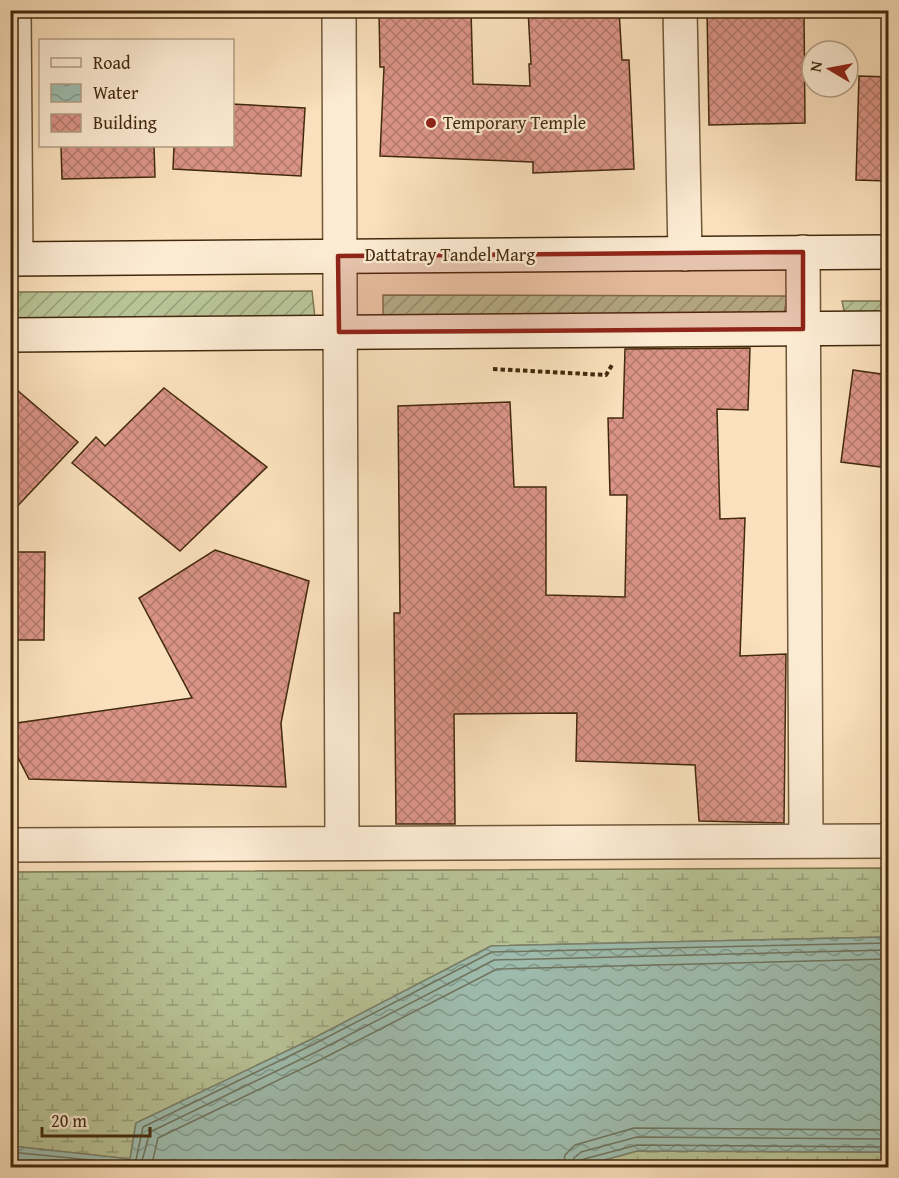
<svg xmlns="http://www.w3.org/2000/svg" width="899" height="1178" font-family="'Gentium Book Plus',serif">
<defs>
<pattern id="wetland-marsh" width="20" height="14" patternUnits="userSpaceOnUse" patternTransform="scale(1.5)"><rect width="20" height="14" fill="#b8c396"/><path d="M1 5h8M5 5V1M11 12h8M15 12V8" fill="none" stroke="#979f79"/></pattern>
<pattern id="garden-furrows" width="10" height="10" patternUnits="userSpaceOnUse" patternTransform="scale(1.5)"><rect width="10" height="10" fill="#b8c396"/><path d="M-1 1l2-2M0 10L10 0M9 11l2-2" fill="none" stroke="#979f79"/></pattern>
<pattern id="water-waves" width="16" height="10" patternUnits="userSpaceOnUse" patternTransform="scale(1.5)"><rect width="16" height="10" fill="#9ebdaf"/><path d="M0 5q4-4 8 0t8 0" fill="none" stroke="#829a8d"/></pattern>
<pattern id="building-cross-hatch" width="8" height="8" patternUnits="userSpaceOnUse" patternTransform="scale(1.5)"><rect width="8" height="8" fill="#da9487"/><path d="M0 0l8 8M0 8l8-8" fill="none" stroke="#b2796d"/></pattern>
</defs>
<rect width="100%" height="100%" fill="#fae0bc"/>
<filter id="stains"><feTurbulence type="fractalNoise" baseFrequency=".00333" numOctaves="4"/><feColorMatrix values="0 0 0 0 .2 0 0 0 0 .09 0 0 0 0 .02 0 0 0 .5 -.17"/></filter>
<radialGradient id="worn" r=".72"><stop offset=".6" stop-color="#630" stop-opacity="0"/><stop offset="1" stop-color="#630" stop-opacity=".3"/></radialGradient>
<path fill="url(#wetland-marsh)" stroke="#7e7652" stroke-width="1.5" d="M888,868v69l-397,9 -179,93 -176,84 -6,36 -119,-13 -1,-274z
M637,1151l251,1v16h-313z"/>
<path fill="url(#garden-furrows)" stroke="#7e7652" stroke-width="1.5" d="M312,291l3,27 -304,2 -1,-28z
M383,295l404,1 -3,19 -401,6z
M842,301h46v14h-43z"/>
<path fill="url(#water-waves)" stroke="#7a826e" stroke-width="1.5" d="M888,937v215l-251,-1 -62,17 -564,-1v-21l119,13 6,-36 176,-84 179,-93z"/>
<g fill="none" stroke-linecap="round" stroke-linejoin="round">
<path stroke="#70745e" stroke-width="1.5" d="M10,1152l121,12 5,-4 7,-33 171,-83 178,-92 396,-9
M10,1160l72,8
M140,1168l10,-36 168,-81 176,-91 394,-10
M151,1168l7,-30 164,-79 175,-90 391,-10
M563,1168l2,-13 10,-10 59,-17 254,2
M572,1168l2,-10 7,-6 56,-15 251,2
M579,1168l5,-9 53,-14 251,2"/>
</g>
<path fill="url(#building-cross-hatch)" stroke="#432a0d" stroke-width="1.5" d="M379,10h92l2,74 57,2 -1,-22h2l-3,-54h91l3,50h7l5,109 -101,4v-11l-153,-6 4,-89h-4z
M707,10l97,1 1,112 -96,2z
M859,76l29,1v104l-32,-1z
M232,104l73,4 -4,68 -128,-7 1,-23h58z
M61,146h93l1,31 -93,2z
M750,348l-2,62 -31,-1 3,110 25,-1 -5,138 46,-2 -2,169 -85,-2 -4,-56 -119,-4 1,-48 -123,1 1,110h-59l-2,-211h6l-2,-207 112,-4 4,85h32v108l79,2 2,-102h-17l-2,-77h15l2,-69z
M853,370l35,5v93l-47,-6z
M10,384l68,58 -68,72z
M164,388l103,79 -87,84 -108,-88 24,-26 9,9z
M215,550l94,31 -28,142 5,64 -257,-8 -19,-37v-18l182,-26 -53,-100z
M10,552h35l-1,88h-34z"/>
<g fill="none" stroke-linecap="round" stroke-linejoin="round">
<defs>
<path id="street" d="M14,10l2,249
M339,10l3,833
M680,10l5,244
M803,252l3,589
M10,845l878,-4"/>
<path id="secondary" d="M10,259l878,-7
M10,335l878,-7"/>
</defs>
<use href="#street" stroke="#715839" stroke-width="36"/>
<use href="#secondary" stroke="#432a0d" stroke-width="36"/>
<path stroke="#432a0d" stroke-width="4" stroke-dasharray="4.5 3" stroke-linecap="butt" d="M493,369l113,6 6,-10"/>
<use href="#street" stroke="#fcebd3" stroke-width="33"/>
<use href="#secondary" stroke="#fcebd3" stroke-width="33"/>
</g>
<path fill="#8f2418" fill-opacity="0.2" stroke="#8f2418" stroke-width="4.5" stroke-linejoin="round" d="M803,252v77l-464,3 -1,-76z"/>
<circle fill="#8f2418" stroke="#fcebd3" stroke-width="2" cx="431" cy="123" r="6"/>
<g text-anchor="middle" stroke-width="4.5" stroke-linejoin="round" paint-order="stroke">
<g font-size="18" fill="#432a0d" stroke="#fcebd3" text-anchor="start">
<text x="443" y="129">Temporary Temple</text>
</g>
<g font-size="18" fill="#432a0d" stroke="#fcebd3">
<text x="450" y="261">Dattatray Tandel Marg</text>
</g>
</g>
<rect width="899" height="1178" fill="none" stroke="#fae0bc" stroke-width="36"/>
<rect x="12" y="12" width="875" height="1154" fill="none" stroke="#432a0d" stroke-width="3"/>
<rect x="18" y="18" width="863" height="1142" fill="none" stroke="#432a0d" stroke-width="1.5"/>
<rect x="39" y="39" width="195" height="108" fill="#fcebd3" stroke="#b29e84" stroke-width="1.5"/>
<rect x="51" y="58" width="30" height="9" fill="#fcebd3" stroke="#b29e84" stroke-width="1.5"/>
<text x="93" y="69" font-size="18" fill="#432a0d">Road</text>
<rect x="51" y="84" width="30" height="18" fill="url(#water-waves)" stroke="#b29e84" stroke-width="1.5"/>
<text x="93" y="99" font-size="18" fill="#432a0d">Water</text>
<rect x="51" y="114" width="30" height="18" fill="url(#building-cross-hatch)" stroke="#b29e84" stroke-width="1.5"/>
<text x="93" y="129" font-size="18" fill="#432a0d">Building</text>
<g transform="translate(830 69) rotate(280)"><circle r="28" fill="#fcebd3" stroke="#b29e84" stroke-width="1.5"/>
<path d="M0-4.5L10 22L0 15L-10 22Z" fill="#8f2418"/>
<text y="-9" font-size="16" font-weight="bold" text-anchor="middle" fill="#432a0d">N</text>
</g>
<path d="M42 1127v9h108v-9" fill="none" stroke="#432a0d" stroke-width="3"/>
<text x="51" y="1127" font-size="18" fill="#432a0d" stroke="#fcebd3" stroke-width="4.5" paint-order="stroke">20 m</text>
<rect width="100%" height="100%" filter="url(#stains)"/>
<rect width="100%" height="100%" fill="url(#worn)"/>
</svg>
